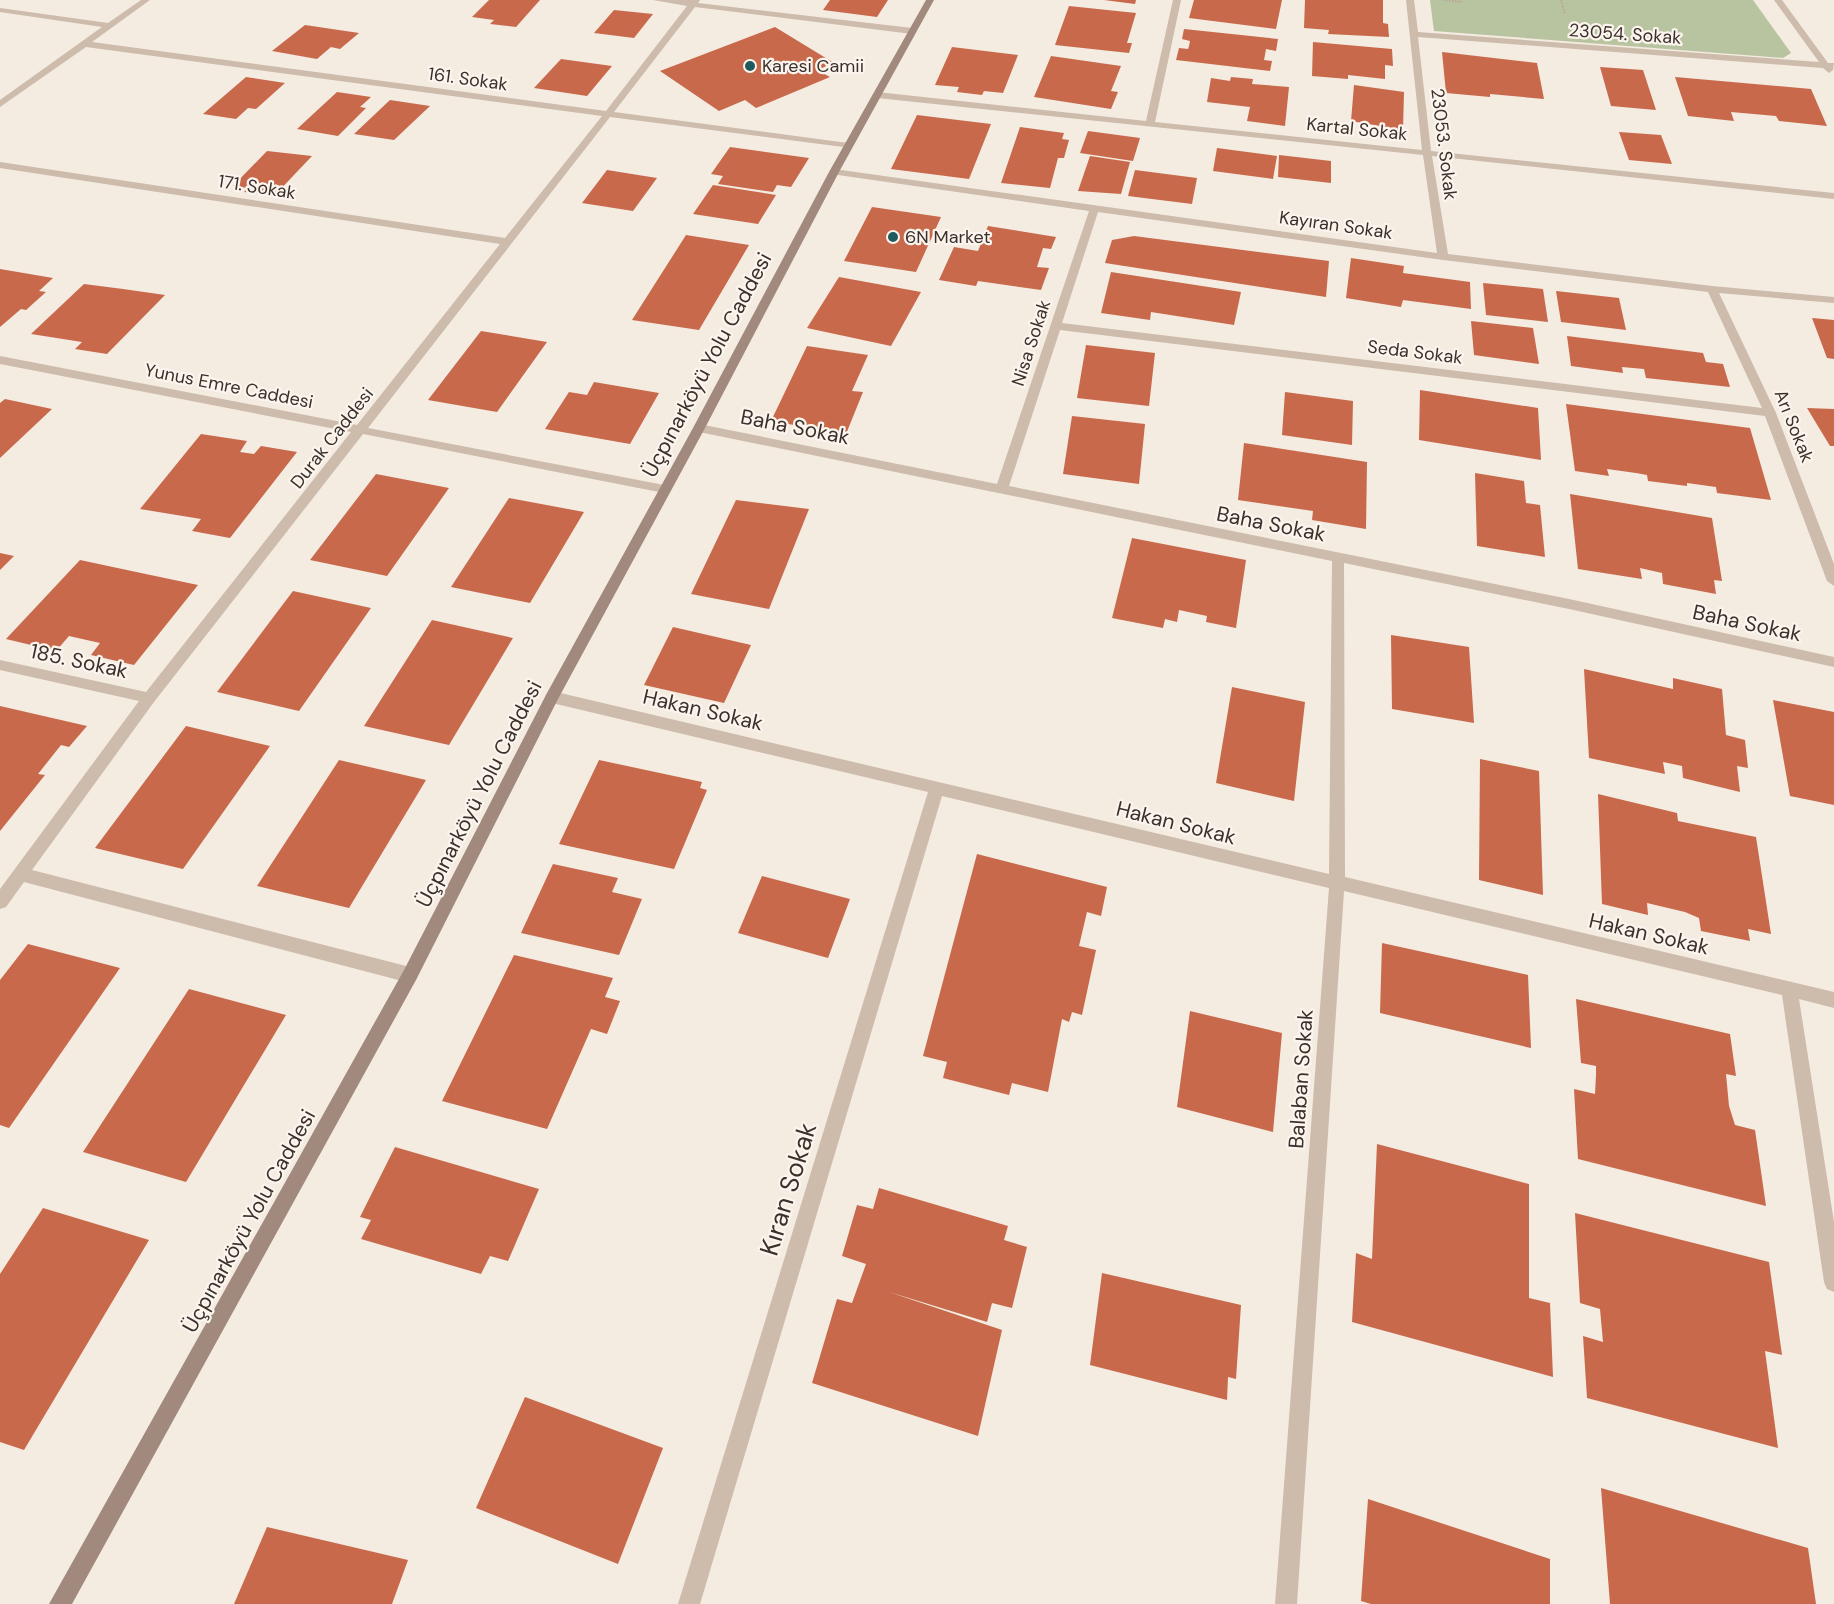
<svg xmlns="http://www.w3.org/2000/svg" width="1834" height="1604" font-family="'DM Sans',sans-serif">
<rect width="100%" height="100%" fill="#f4ebe1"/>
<path fill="#b8c4a0" d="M1430,0h323l38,53 -8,5 -349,-27z"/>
<path fill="#c8694b" d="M489,0h51l-24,27 -26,-3 4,-4 -22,-3z
M830,0h58l-11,17 -54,-7z
M1104,0h32l-1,4z
M1194,0h88l-6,29 -87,-11z
M1305,0h78v23l5,1 1,13 -61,-3 1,-4 -25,-2z
M1069,6l67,7 -9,30h5l-3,10 -74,-8z
M614,10l39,4 -19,24 -40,-5z
M305,25l54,8 -19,16 -9,-2 -14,12 -45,-8z
M775,27l59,36 -17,7 13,7 -74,31 -11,-8 -26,11 -59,-40z
M1184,29l94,10 -2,12 -10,-2 -1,6 -1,5 8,1 -2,10 -94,-11 3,-12 9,1 1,-3 1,-5 -8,-2z
M1313,42l79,7 1,17 -8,-1v14l-37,-4v4l-36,-3z
M952,47l66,8 -15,38 -19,-2 -2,4 -25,-3 2,-5 -24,-2z
M1442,52l95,11 7,36 -54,-5v3l-44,-4z
M1051,56l70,10 -10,25 7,1 -7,17 -77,-12z
M561,59l51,7 -25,30 -53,-8z
M1600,67l43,3 13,40 -45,-4z
M246,77l39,6 -29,26 -8,-1 -12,11 -33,-5z
M1231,77l22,2 -1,5 37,3 -4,39 -38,-5 3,-14 -43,-5 4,-24 19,3z
M1675,77l136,12 16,37 -48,-5 -3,-5 -45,-4 3,9 -46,-5z
M1354,85l50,7 -1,38 -52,-9z
M337,92l34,5 -11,10 6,1 -28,28 -41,-7z
M390,100l40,6 -36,34 -40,-6z
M917,115l74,9 -22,55 -78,-10z
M1020,127l44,6 -2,6 7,1 -5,18h-6l-8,30 -49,-5z
M1088,131l52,7 -7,23 -53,-8z
M1619,132l42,3 11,29 -43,-4z
M730,147l79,11 -18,29 -14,-2 -4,7 -55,-8 5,-8 -12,-2z
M1217,148l60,8 -4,23 -60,-8z
M267,151l45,5 -37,39 -31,-3 4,-4 -15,-2z
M1279,155l52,6v22l-53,-6z
M1090,156l40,6 -9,32 -43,-3z
M607,170l50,8 -24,33 -51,-8z
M1135,170l62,8 -5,26 -64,-8z
M713,185l63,10 -18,29 -65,-10z
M872,207l69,10 -25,55 -72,-11z
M988,226l68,11 -5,12 -8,-1 -6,19 12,1 -8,22 -63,-9 -2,5 -37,-6 15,-33 24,4z
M686,235l63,10 -50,85 -67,-10z
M1134,236l195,25 -3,36 -221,-34 7,-23z
M1351,258l53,8 -1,7 67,9 1,27 -68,-9 -2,7 -55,-9z
M0,269l53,9 -14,13 7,1 -20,18 -5,-1 -21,18z
M1111,272l130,20 -7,33 -83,-13 -1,8 -49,-7z
M839,277l82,15 -30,54 -84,-18z
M1483,283l60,6 5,33 -62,-7z
M84,284l39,5 42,6 -58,59 -32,-5 7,-7 -51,-8z
M1556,291l63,7 7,32 -65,-8z
M1812,318l22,2v39l-7,-1z
M1471,321l62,7 6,36 -65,-9z
M481,331l66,11 -50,70 -69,-12z
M1567,336l136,17 3,9 17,2 7,23 -84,-9 -2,-9 -22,-2 1,6 -52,-7z
M1086,345l69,8 -6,53 -72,-8z
M807,346l61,9 -16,36 11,1 -17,42 -75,-13z
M594,382l65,11 -29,51 -85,-15 24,-37 18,3z
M1420,390l118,18 3,52 -122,-20z
M1285,392l68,9 -1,44 -70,-10z
M5,399l47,10 -52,49v-55z
M1566,404l184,24 21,72 -54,-7 -1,-6 -29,-4v3l-39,-5 -1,-6 -11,-2 -29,-4 2,7 -34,-5z
M1807,408l27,1v37h-4z
M1072,416l73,8 -6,60 -76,-10z
M201,434l46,7 -7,11 14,2 7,-8 36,6 -67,86 -38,-7 9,-12 -61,-10z
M1244,443l123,19 -1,67 -54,-9 1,-9 -75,-11z
M1475,473l49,8 2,22 14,2 5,52 -68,-11z
M376,474l73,14 -62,88 -77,-16z
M1570,494l142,24 10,63 -8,-1 2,14 -53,-10 -1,-11 -22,-5 2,11 -64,-10z
M509,498l75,14 -54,91 -79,-16z
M736,500l73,9 -40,100 -78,-15z
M1132,538l114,22 -10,68 -30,-6 1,-6 -28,-6 -2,12 -12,-3 -2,9 -51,-10z
M0,553l14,3 -14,14z
M80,560l61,13 57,12 -64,80 -43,-10 9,-12 -31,-7 -13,15 -50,-12z
M293,591l78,17 -72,103 -82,-19z
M432,620l81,18 -64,107 -85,-19z
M673,627l78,18 -27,58 -80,-18z
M1391,635l78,12 5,76 -82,-14z
M1584,669l89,20v-11l49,11 4,46 19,5 3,28 -11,-2 3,26 -57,-14 -1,-12 -19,-4 2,12 -76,-16z
M1232,687l73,15 -11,99 -78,-18z
M1773,700l61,12v93l-44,-9z
M0,706l87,20 -18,21 -8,-2 -23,29 7,1 -45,56z
M186,726l84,20 -87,123 -88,-21z
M1480,759l59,12 4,124 -64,-15z
M339,760l87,20 -77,128 -92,-22z
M599,760l103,22 -2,6 7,2 -33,79 -115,-25z
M1598,794l79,19 1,8 78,16 15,97 -23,-5 2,12 -49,-10 -2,-13 -14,-6 -38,-9 1,12 -46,-11z
M977,854l130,33 -6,29 -14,-4 -8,34 17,4 -14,65 -10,-3 -3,10 -7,-3 -14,73 -36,-9 -3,12 -66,-17 4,-16 -24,-6z
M553,864l65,14 -6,14 30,7 -23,56 -98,-22z
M762,876l88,23 -22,59 -90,-25z
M1382,943l146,32 3,73 -151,-35z
M28,944l92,24 -111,160 -9,-3v-145z
M514,955l99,23 -8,19 15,4 -13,33 -16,-5 -44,100 -105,-28z
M189,989l97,26 -100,167 -103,-30z
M1576,999l154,35 6,42 -10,-2 3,32 6,19 20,5 11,76 -188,-47 -4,-70 21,5 1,-19v-9l-15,-3z
M1190,1011l92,22 -9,99 -96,-25z
M1377,1144l152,40v114l21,5 3,74 -201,-55 4,-69 16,6z
M395,1147l144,42 -31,72 -18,-5 -9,18 -120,-35 10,-19 -11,-3z
M879,1188l129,38 -4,14 23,7 -15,61 -20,-5 -5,19 -98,-30 113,38 -24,106 -166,-53 25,-84 15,4 14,-39 -24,-8 15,-51 16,4z
M43,1208l106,32 -125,210 -24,-8v-168z
M1575,1213l194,49 13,93 -17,-4 13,97 -191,-50 -4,-62 20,6 -3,-33 -20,-6z
M1102,1273l139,32 -5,74 -8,-2 -1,23 -137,-35z
M525,1397l138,51 -45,116 -142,-56z
M1601,1488l207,60 8,56h-206z
M1368,1499l182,60v45h-179l-10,-3z
M267,1527l141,33 -16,44h-158z"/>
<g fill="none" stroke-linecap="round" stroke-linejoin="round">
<path stroke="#b9a596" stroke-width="2" stroke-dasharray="1.5 1.5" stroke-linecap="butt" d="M1443,0l19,2
M1561,0l4,14"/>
<path fill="#cdbbac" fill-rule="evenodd" d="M141,0h9l-58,42 514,69 81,-105 -34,-6h47l-2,3 214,25 4,3 -4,3 -217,-27 -81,105 234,31 5,3 -2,2 -241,-31 -242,311 296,57 6,4 -2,3 -4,1 -301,-59 -209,268 -122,168 378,97 6,3 2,5 -2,5 -6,3 -386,-101 -18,25 -6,2v-20l139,-188 -139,-31v-10l146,32 205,-260 -351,-68v-8l357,69 143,-181 -500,-76v-6l505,76 97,-122 -516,-69 -86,60v-7l102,-73 -102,-15v-4l108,15z
M1173,0h8l-26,122 267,28 -16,-150h8l4,32 401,30 -45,-62h8l46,63h6l-1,7 -4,3 -6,-5 -405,-31 13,114 403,42v6l-402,-43 16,98 264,32 122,11v6l-115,-10 57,120 58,151v22l-7,-5 -62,-165 -705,-86 -51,156 560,113 265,58v10l-265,-58 -225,-46 1,314 489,115v16l-35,-9 35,223v70l-7,-3 -3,-7 -42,-287 -438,-104 -47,713h-22l54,-716 -387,-92 -242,808h-22l250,-812 -376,-89 -5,-2 -2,-4 2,-4 5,-2 777,183 3,-313 -633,-129 -6,-4 6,-4 298,60 92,-273 -258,-37v-4l3,-1 603,84 -14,-98 -546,-57 -4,-3 4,-3 269,29zM1098,212l345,48 265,32 54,116 -700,-85z"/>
<path fill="#a18a7d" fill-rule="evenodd" d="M926,0h8l-95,172 -134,256 -147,271 -142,281 -344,624h-23l355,-634 143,-277 146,-265 136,-256z"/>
</g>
<g fill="#1f5a5e" stroke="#fbf5ee" stroke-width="2">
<circle cx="750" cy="66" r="6"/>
<circle cx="893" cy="237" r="6"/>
</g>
<g text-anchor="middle" stroke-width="4.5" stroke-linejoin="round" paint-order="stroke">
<g font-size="18" fill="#3b302b" stroke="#fbf5ee">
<text transform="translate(1625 34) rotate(4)" y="6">23054. Sokak</text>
<text transform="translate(468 79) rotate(8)" y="6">161. Sokak</text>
<text transform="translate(1357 129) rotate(6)" y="6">Kartal Sokak</text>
<text transform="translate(1444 144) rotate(83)" y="6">23053. Sokak</text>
<text transform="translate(257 187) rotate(9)" y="6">171. Sokak</text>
<text transform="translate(1336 225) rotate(8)" y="6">Kayıran Sokak</text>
<text transform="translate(1031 343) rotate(-72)" y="6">Nisa Sokak</text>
<text transform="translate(1415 352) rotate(7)" y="6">Seda Sokak</text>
<text transform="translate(229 386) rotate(11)" y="6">Yunus Emre Caddesi</text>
<text transform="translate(1794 426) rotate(68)" y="6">Arı Sokak</text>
<text transform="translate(332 438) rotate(-52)" y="6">Durak Caddesi</text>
</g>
<g font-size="18" fill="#3b302b" stroke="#fbf5ee" text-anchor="start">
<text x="762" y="72">Karesi Camii</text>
<text x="905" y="243">6N Market</text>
</g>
<g font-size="21" fill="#3b302b" stroke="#fbf5ee">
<text transform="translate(707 365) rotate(-62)" y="7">Üçpınarköyü Yolu Caddesi</text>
<text transform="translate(795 427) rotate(11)" y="7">Baha Sokak</text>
<text transform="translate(1271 524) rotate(11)" y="7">Baha Sokak</text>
<text transform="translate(1747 623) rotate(12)" y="7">Baha Sokak</text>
<text transform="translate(79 661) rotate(12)" y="7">185. Sokak</text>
<text transform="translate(703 710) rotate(13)" y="7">Hakan Sokak</text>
<text transform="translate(479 794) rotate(-63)" y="7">Üçpınarköyü Yolu Caddesi</text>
<text transform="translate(1176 823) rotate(14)" y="7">Hakan Sokak</text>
<text transform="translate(1649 934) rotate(13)" y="7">Hakan Sokak</text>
<text transform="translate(1301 1079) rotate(-86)" y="7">Balaban Sokak</text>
<text transform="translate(249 1221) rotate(-61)" y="7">Üçpınarköyü Yolu Caddesi</text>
</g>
<g font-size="26" fill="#3b302b" stroke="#fbf5ee">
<text transform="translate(788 1189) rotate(-73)" y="9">Kıran Sokak</text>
</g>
</g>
</svg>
